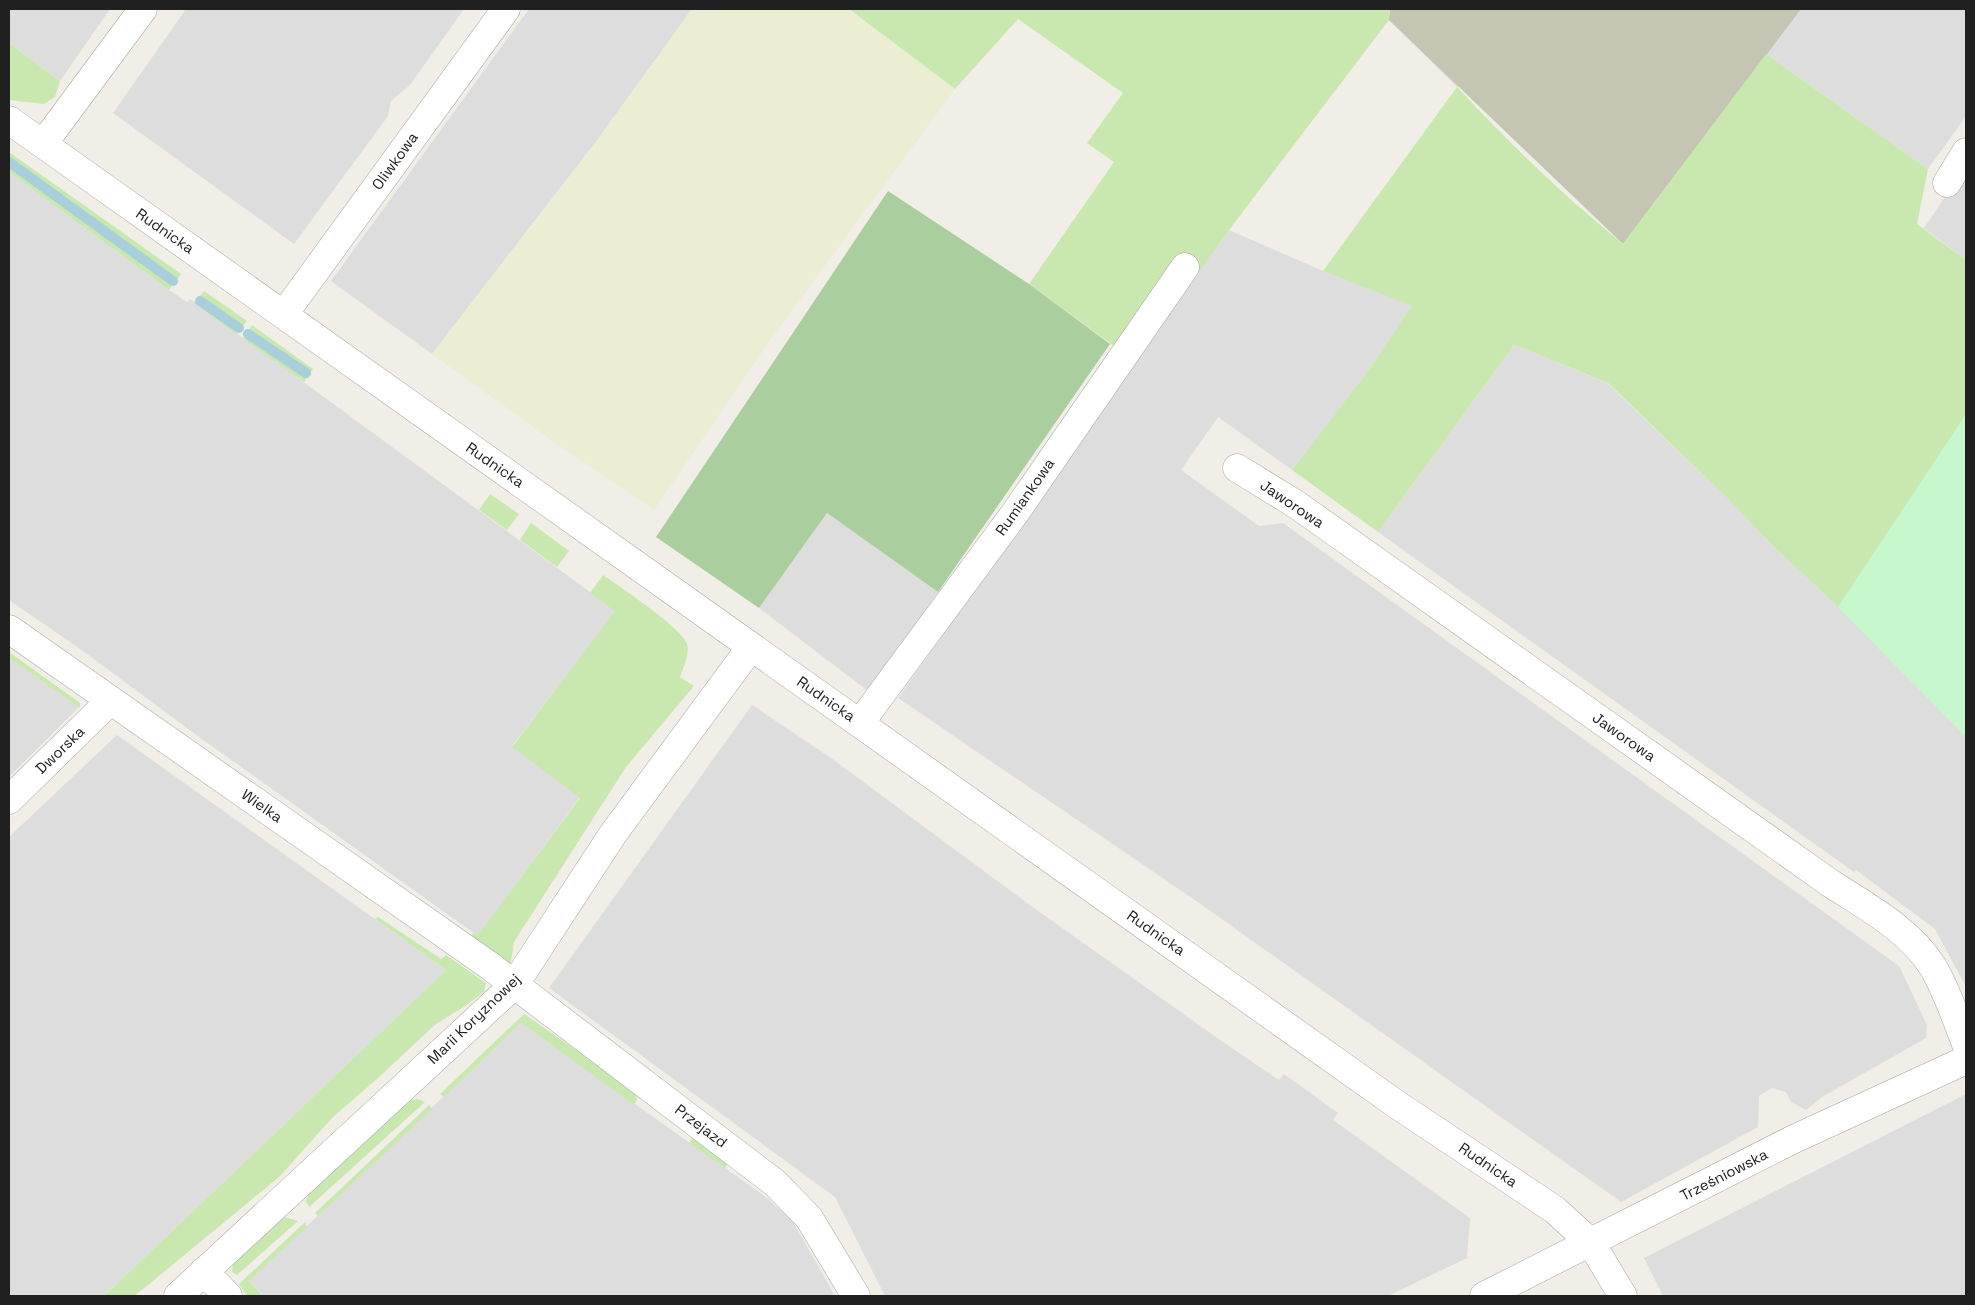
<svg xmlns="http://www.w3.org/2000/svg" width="1975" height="1305" font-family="'Space Grotesk',sans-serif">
<rect width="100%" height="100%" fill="#f0eee7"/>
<path fill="#dedddd" d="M9,9h101l-50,72 -51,-38z
M186,9h278l-54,76 -19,16 -3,15 -94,128 -181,-131z
M529,9h163l-94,130 -166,215 -101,-73z
M1390,9h576v107l-38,53 -162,-115 -309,33 -68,-67z
M1966,166v94l-42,-32z
M9,172l160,118 18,12 3,-3 426,312 -104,135 68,51 -102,139 -283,-202 -112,-83 -74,-51z
M1229,230l94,41 90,35 -40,58 -81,106 -74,-53 -37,53 78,56 24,-3 616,443 28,59 -1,13 -104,59 -16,13 -15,-8 -5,-10 -14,-4 -13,8 -1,31 -137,75 -429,-304 -294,-200z
M1514,345l93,38 117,112 50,52 64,60 128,130v250l-31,-58 -79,-59 -2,2 -476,-340z
M827,513l111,79 -70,99 -109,-83z
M9,658l70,49 -70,70z
M752,705l79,53 203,150 189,134 56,38 5,-6 54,39 -5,7 137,98 -3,40 -79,38h-503l-50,-99 -286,-209z
M117,735l329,235 -342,326h-95v-459z
M521,1023l246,175 26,24 42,74h-571l-15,-15z
M1966,1094v202h-303l-19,-38z"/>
<path fill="#c4c5b3" d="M1390,9h411l-178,235 -234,-224z"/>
<path fill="#ebeed3" d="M692,9h157l106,80 -182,247 -119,174 -93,-63 -129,-93 166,-215z"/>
<path fill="#c9e8af" d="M849,9h541l-1,11 -160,210 -93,132 -107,-78 85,-122 -27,-19 36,-50 -105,-74 -63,70z
M9,43l51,38 -5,16 -11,7 -35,-4z
M1766,54l162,115 -11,55 49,36v477l-128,-130 -64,-60 -50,-52 -116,-112 -94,-38 -136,187 -86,-62 81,-106 39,-58 -89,-35 134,-184c52,56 107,109 166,157z
M9,152l172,122 -12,16 -160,-118z
M204,291l43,30 -11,13 -42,-31z
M252,325l61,44 -9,13 -61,-43z
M490,494l29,20 -12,16 -28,-20z
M531,523l38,28 -12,16 -37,-27z
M603,575c16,11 79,53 84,69 3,10 -4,24 -7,33l14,9 -68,81 -112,175 -4,26 -42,-28 5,-7 5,2 102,-137 -68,-51 103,-136 -25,-18z
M9,652l71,51v5l-71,-50z
M378,917l63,42 5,-4 40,28 -2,9 -19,14 -29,18 -58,54 -45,39 -54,60 -137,113 -8,6h-30l342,-326 -71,-51z
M524,1014l111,77 2,8 -3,6 -113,-82 -77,74 -4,-3z
M417,1099l8,3 -116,105 -3,-6 3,-9 98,-91z
M429,1105l3,4 -114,107 -3,-3z
M694,1134l36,25 -5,9 -36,-25z
M281,1216l17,5 -61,54 -5,-3 1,-13z
M305,1222l2,5 -58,54 14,15h-16l-8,-12z"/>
<path fill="#aace9d" d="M888,191l141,93 81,60 -172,248 -111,-79 -68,95 -103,-71z"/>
<path fill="#c7f8cd" d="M1966,414v323l-128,-130z"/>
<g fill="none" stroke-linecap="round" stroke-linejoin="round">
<path stroke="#a9cfdc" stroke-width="10" d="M9,162l164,119
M200,301l39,27
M248,334l58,39"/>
<defs>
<path id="minor" d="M9,120l1387,984 159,106 36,33 32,53
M43,144l100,-135
M1947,183l19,-31
M284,314l222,-305
M1237,468l60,37 533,378c37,24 79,46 103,84 14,24 23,51 33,77
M9,629l481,337 285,217 34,35 47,78
M860,723l155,-210 170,-246
M9,800l101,-99
M204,1271l24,25
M178,1296l337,-312 98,-150 138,-187
M1484,1296l310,-157 172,-79"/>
</defs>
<use href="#minor" stroke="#a7a7a7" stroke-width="29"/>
<use href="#minor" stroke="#fff" stroke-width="28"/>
</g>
<g text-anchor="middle" stroke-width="4" stroke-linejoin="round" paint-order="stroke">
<g font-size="15" fill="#202020" stroke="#fff">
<text transform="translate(395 161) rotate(-54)" y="5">Oliwkowa</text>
<text transform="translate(165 231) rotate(35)" y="5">Rudnicka</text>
<text transform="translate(495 465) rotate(35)" y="5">Rudnicka</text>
<text transform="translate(1025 497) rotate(-55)" y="5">Rumiankowa</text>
<text transform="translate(1292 504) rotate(34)" y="5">Jaworowa</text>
<text transform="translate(826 699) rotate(35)" y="5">Rudnicka</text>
<text transform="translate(1624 737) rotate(35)" y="5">Jaworowa</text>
<text transform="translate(60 750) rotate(-44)" y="5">Dworska</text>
<text transform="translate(262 806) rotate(35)" y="5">Wielka</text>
<text transform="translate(1156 933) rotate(35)" y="5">Rudnicka</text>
<text transform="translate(474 1019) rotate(-44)" y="5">Marii Koryznowej</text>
<text transform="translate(701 1126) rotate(37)" y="5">Przejazd</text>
<text transform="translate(1488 1165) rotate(34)" y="5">Rudnicka</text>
<text transform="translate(1724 1175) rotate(-27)" y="5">Trześniowska</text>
</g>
</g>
<rect width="1975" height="1305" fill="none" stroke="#202020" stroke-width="20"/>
</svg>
